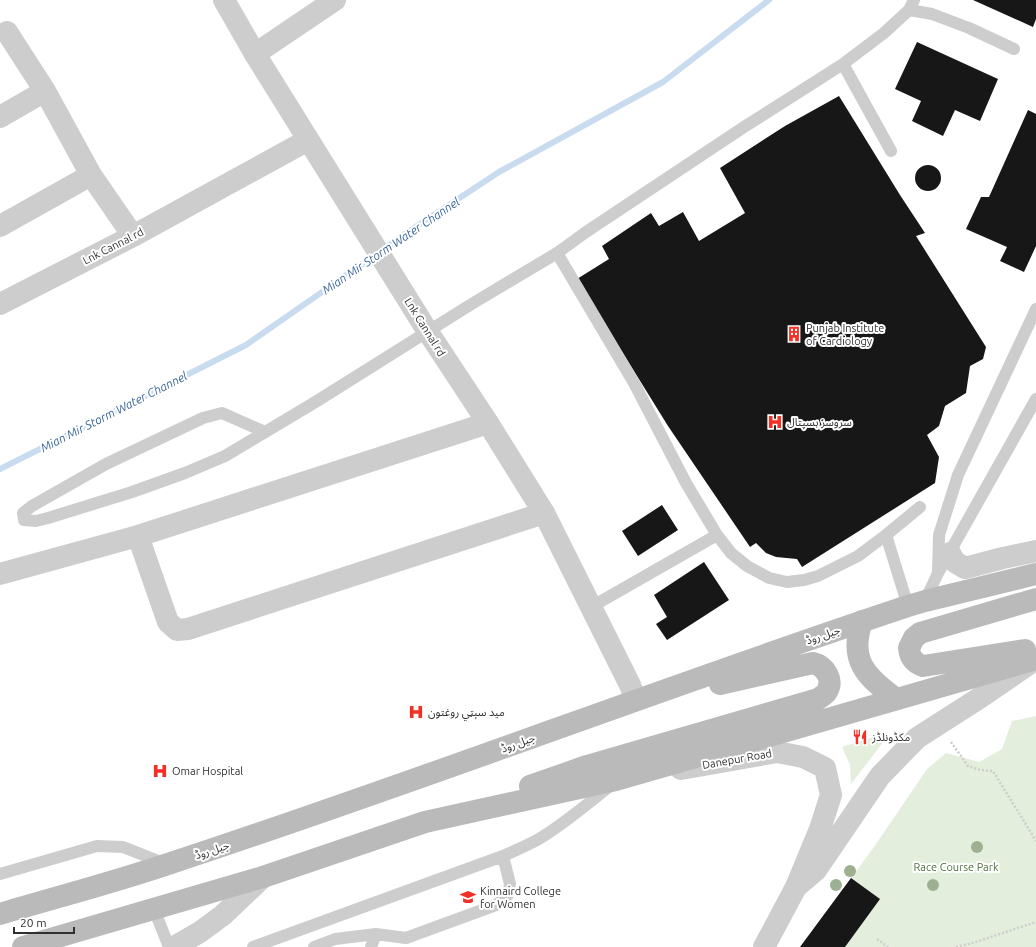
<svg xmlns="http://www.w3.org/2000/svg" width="1036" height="947" font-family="Ubuntu,'Noto Sans Arabic',sans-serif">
<rect width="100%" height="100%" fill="#fff"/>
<path fill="#e4eedd" d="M1036,716v231h-236l74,-100 53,-78 19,-16 33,9 23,-13 10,-28z
M880,735l3,1 1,5 -33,43 -1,-19 -8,-18z"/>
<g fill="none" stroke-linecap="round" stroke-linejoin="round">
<path stroke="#c8dbef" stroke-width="6" d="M0,469l246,-124 165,-115 88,-58 164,-90 106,-82"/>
</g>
<path fill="#171717" d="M973,0h63v19l-3,8z
M917,42l81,37 -18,42 -25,-11 -12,26 -31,-15 9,-20 -26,-12z
M839,96l61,99 25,38 -9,3 70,111 -3,12 -13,7 -4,27 -21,13 -6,20 -12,9 12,22 -4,26 -133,84 -5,-8 -21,-2 -10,-4 -10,-10 -6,4 -82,-121 -91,-147 32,-20 -7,-13 49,-33 8,13 24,-14 16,29 46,-28 -25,-45 65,-42z
M1028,110l8,4v132l-12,26 -24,-11 7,-14 -41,-18 15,-32h8z
M915 178a13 13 0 1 1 26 0a13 13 0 1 1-26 0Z
M662,505l16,25 -40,26 -16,-25z
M704,562l25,38 -62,40 -11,-16 11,-7 -13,-22z
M851,878l29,21 -35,48h-45z"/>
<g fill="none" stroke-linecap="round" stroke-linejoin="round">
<path stroke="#cdcdcd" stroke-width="2.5" stroke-dasharray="2 2" stroke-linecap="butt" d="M951,742l17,24 13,4 12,1 43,70
M877,939l11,8
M956,947l20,-5 60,-20"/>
<path stroke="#cdcdcd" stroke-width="12" d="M909,10l23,4 37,14 45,21
M843,64l48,87
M557,253l77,130 52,100 31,52 14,18 16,13 22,12 18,4 17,-2 14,-4 40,-20 28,-21 34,-28
M265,432l-43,-19 -19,5 -97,46 -74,42 -9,7 1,7 12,1 12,-3 84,-26 53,-19 40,-17 92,-55 153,-96 87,-52 29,-21 158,-105 99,-63 41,-31 25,-23 5,-10
M886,535l22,71
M938,573l1,-38 19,-60 78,-166
M925,601l13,-28 98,-174
M591,607l126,-72
M0,874l97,-28 26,1 43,17
M154,909l15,38
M253,947l250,-91c11,-5 23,-10 34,-16 26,-15 50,-36 74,-55
M314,947l21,-8 41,-5 30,4 90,-33 12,-10 2,-11 -7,-28
M371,947l5,-13"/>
<path stroke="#cdcdcd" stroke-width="22" d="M7,32l38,59 46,84 42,61
M255,54l80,-54
M0,117l45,-26
M0,226l91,-51
M0,304l133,-68 175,-96
M138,536l30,86 9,8 11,-1 356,-116
M950,553l5,9 10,6 38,-10 33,-7
M0,574l138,-38 350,-113
M681,769l96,-17 26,5 22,11 6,27 -11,34 -24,58 20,-17 64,-94 37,-38 64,-41 51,-35
M174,947l26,-15 23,-17 40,-38
M764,947l32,-60"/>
<path stroke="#cdcdcd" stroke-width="22" d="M224,0l31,54 173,278 60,91 56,90 86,172 6,15"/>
<path stroke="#bababa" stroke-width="22" d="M862,621c-14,40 5,56 34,78
M1025,650l-102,16c-9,-3 -13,-8 -14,-18l5,-10 6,-5 116,-34
M530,786l57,-20 231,-67c3,-2 6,-4 8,-6 9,-13 -1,-27 -13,-30l-93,21
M0,914c57,-17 115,-32 171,-51 247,-81 490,-175 737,-257l17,-5 111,-27
M23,947l240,-70 162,-55 191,-42 420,-121"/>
</g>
<g fill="#9db092">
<circle cx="977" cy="847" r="6"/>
<circle cx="850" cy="871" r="6"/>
<circle cx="836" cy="885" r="6"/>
<circle cx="933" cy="885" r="6"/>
</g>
<defs>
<symbol id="building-bare" viewBox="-9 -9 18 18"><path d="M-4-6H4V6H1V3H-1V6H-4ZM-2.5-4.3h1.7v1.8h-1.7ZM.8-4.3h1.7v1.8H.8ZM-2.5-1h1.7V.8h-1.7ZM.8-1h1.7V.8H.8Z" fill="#f33026" stroke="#fff" stroke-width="2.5" paint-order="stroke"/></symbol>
<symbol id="hospital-bare" viewBox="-9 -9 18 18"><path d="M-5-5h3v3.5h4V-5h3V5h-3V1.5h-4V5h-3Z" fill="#f33026" stroke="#fff" stroke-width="2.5" paint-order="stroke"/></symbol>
<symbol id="restaurant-bare" viewBox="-9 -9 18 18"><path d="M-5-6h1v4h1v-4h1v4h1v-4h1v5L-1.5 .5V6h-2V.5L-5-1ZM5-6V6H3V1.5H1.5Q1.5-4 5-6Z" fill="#f33026" stroke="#fff" stroke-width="2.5" paint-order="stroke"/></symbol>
<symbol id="university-bare" viewBox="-9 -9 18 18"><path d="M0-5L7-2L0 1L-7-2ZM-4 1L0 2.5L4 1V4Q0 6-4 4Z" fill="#f33026" stroke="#fff" stroke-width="2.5" paint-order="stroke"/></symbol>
</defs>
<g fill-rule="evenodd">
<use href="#building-bare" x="783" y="323" width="22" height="22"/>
<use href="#hospital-bare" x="764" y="411" width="22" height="22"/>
<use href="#hospital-bare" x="405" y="701" width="22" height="22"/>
<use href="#restaurant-bare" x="849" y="726" width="22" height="22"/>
<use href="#hospital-bare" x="149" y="760" width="22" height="22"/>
<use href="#university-bare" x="457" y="886" width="22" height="22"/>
</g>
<g text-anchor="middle" stroke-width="4" stroke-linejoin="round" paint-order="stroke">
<g font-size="11" fill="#303030" stroke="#fff">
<text transform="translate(113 246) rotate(-27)" y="4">Lnk Cannal rd</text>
<text transform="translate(425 327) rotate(58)" y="4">Lnk Cannal rd</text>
<text transform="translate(823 635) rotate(-19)" y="4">جیل روڈ</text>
<text transform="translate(518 743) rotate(-20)" y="4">جیل روڈ</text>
<text transform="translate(737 759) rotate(-10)" y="4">Danepur Road</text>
<text transform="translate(212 850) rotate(-18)" y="4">جیل روڈ</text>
</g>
<g font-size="11" fill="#303030" stroke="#fff" text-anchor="start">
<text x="806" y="332">Punjab Institute<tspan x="806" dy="13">of Cardiology</tspan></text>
<text x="787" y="426">سروسز ہسپتال</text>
<text x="428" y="716">مید سېټي روغتون</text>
<text x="872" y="741">مکڈونلڈز</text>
<text x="172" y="775">Omar Hospital</text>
<text x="480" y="895">Kinnaird College<tspan x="480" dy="13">for Women</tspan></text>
</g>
<g font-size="11" fill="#4c7039" stroke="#fff">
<text x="956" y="871">Race Course Park</text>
</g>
<g font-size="12" font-style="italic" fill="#37679a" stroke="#fff">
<text transform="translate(391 246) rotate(-34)" y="4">Mian Mir Storm Water Channel</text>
<text transform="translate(114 412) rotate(-27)" y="4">Mian Mir Storm Water Channel</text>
</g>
</g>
<path d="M14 927v6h60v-6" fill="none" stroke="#303030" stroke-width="2"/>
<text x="20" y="927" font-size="12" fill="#303030" stroke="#ffffff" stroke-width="3" paint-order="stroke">20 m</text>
</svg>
